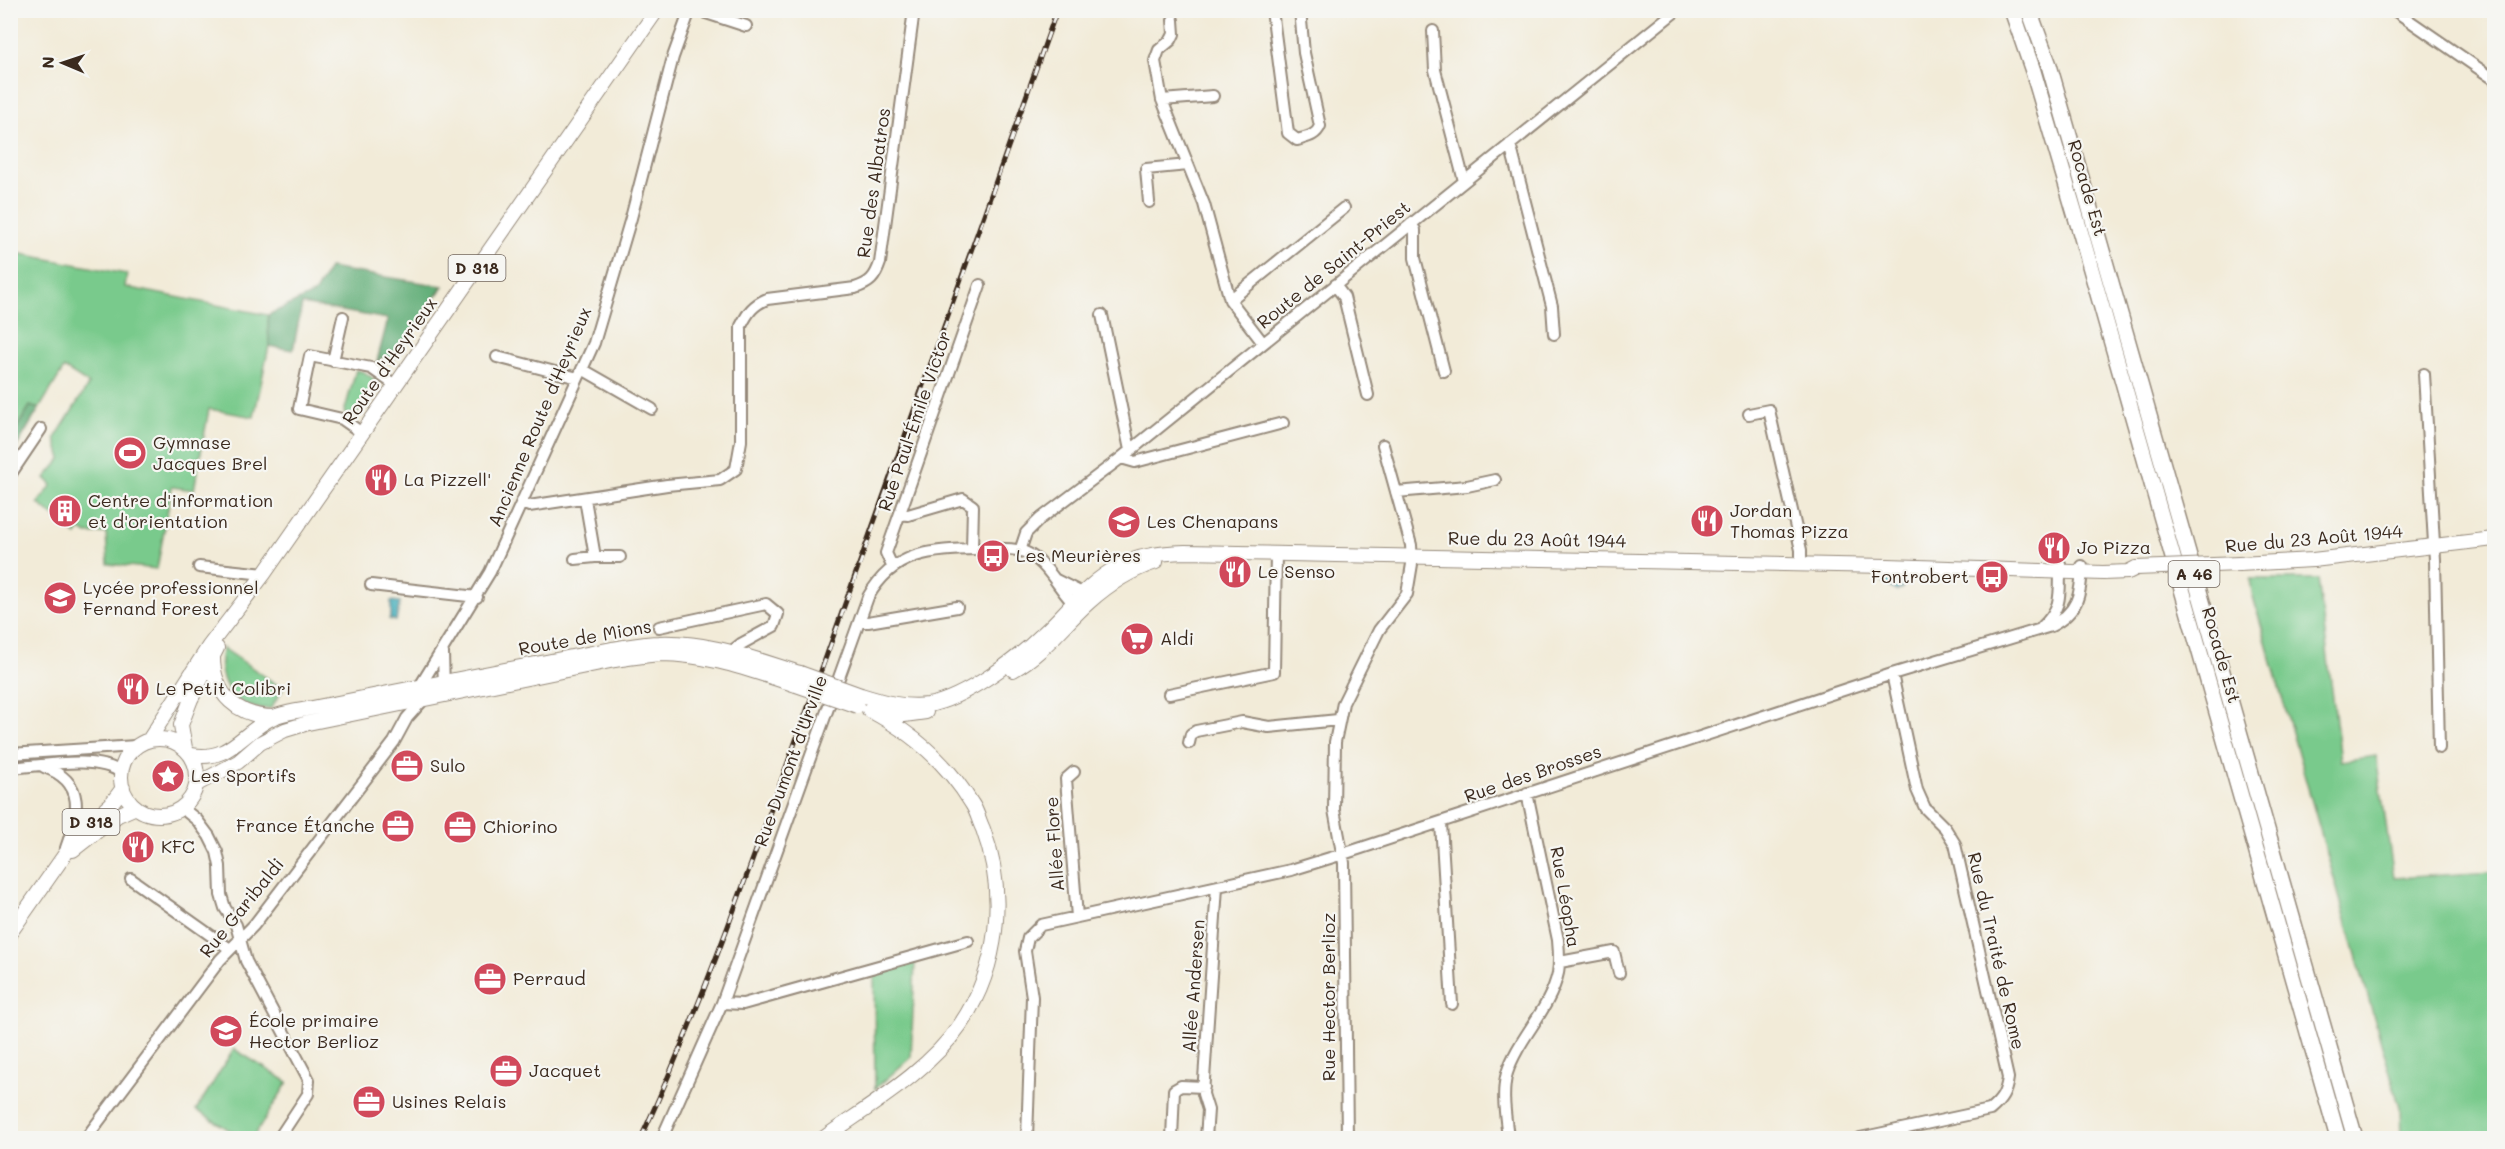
<svg xmlns="http://www.w3.org/2000/svg" width="2505" height="1149" font-family="Mali,sans-serif">
<rect width="100%" height="100%" fill="#f6f6f2"/>
<filter id="ink" filterUnits="userSpaceOnUse"><feTurbulence type="fractalNoise" baseFrequency=".0167" numOctaves="2"/><feDisplacementMap in="SourceGraphic" scale="12" xChannelSelector="R" yChannelSelector="G"/><feConvolveMatrix kernelMatrix="1 2 1 2 8 2 1 2 1" color-interpolation-filters="sRGB"/></filter>
<filter id="wash" filterUnits="userSpaceOnUse"><feTurbulence type="fractalNoise" baseFrequency=".008" numOctaves="4" result="noise"/><feDisplacementMap in="SourceGraphic" scale="24" xChannelSelector="R" yChannelSelector="G"/><feGaussianBlur stdDeviation="1.35" result="paint"/><feColorMatrix in="noise" values="0 0 0 0 0 0 0 0 0 0 0 0 0 0 0 0 0 1.4 0 .05"/><feComposite in="paint" operator="in"/></filter>
<g filter="url(#wash)">
<rect width="100%" height="100%" fill="#f2ebd8"/>
<path fill="#79ca8c" stroke="#5a7a55" stroke-width="1.5" d="M11,252l116,22 -2,13 143,28 1,31 -15,71 -45,-8 -15,81 -22,-3 -15,82 -49,-5 -2,-31 -19,1 -6,-4 -5,5 -38,-32 14,-18 -7,-7 16,-19 -6,-21 34,-54 -25,-16 -25,41 -9,-2 -19,30z
M356,370l8,2 15,11 -26,36 -9,-6z
M2250,579h68l23,182 35,-5 18,122 100,-6v266h-93l-1,-30 -148,-515z
M223,648l60,41 -12,19c-35,5 -58,-28 -48,-60z
M915,961l-4,96 -36,32 -1,-117z
M234,1049l54,33 -35,56h-10l-47,-28z"/>
<path fill="#62ae78" stroke="#4e6c4b" stroke-width="1.5" d="M329,268l114,18 -52,77 -9,-6 -6,8 12,-46 -86,-15 -9,46 -24,-4 -1,-31 47,-22z
M30,406l9,3 -28,47v-19z"/>
<path fill="#3babb9" stroke="#3b6a6c" stroke-width="1.5" d="M1884,579h18l1,9 -7,3 -13,-8z
M391,601l9,1 -4,19 -7,-2 2,-4z"/>
</g>
<g filter="url(#ink)">
<g fill="none" stroke-linecap="round" stroke-linejoin="round">
<defs>
<path id="minor" d="M697,10l49,16
M1272,10l16,123 9,7c10,-3 19,-4 23,-14l-16,-73 -4,-43
M2394,10l100,69
M1173,20l1,14 -3,6 -12,10 -4,11 7,39 42,104 26,96 33,43
M1433,31l2,39 29,111
M1162,100l51,-4
M1510,144l42,162 2,28
M1149,202l-3,-33 42,-4
M1411,224l4,6v28l29,113
M1335,285l9,12 24,98
M1230,300l114,-92
M1102,315l28,135
M497,357l81,21
M333,361l10,-44
M582,369l70,40
M2424,374l11,186 4,188
M1749,414l20,-4 32,140v14
M362,433l-20,-14 -43,-10 11,-53 61,12 24,17
M1121,458l14,4 148,-39
M10,475l31,-46
M1396,492l71,-6 28,-6
M585,499l10,58h25
M522,503l7,3 138,-21 53,-5 16,-11 5,-28v-115c7,-14 12,-21 26,-27l88,-11c15,-5 20,-10 25,-25l34,-253
M900,514l8,1 55,-16 10,7 -1,43
M1020,551l6,-18 14,-14 81,-61 556,-448
M575,559l20,-2
M892,566l-6,-13 94,-268
M199,567l65,7
M1056,580l26,13 6,5
M371,585l106,12
M859,622h9l89,-15
M659,627l107,-23 12,10 -4,12 -33,18 -14,11
M2042,627c22,-21 17,-34 18,-63
M443,653l1,36
M420,686l70,-114 104,-229 37,-125 42,-161 17,-47
M1169,694l105,-22 2,-119
M1189,743l2,-9 5,-3 46,-9 27,5 69,-7
M10,754l126,-8
M44,767c43,15 34,47 22,81
M10,768c32,-2 86,-14 112,5
M1074,772l-8,7 11,138
M182,808l15,12 12,16 8,16 3,14 1,29 4,13 11,17 10,36 63,119 -1,14 -29,44
M1441,823l11,181
M131,879l99,70
M1560,962l54,-10 5,21
M722,1003l21,1 225,-63
M86,1138l134,-178 34,-35 140,-183 13,-24 17,-19
M662,1138l60,-135 146,-406c27,-48 66,-47 115,-48 14,0 34,-2 46,5 22,13 31,38 49,54
M1027,1138l5,-141 -7,-46 3,-13 13,-13 250,-55 52,-16 549,-180 159,-48c27,-14 30,-31 31,-60
M1172,1138l2,-48 7,-4 23,1
M1206,1138l2,-28 -5,-16 14,-207
M1347,1138l-3,-275 -10,-53 1,-68 8,-39 36,-73 28,-36 5,-30 -1,-19 -28,-100
M1508,1138c-2,-20 -7,-44 -1,-65 11,-35 43,-63 51,-100 2,-11 1,-22 0,-33l-31,-147
M1860,1138l130,-28c12,-10 16,-17 18,-32l-53,-234 -10,-16 -20,-20 -8,-18 -25,-116"/>
<path id="major" d="M2239,564l74,-4 181,-21
M213,657c0,38 25,60 62,60
M1013,670c31,-17 50,-45 76,-68 20,-18 42,-32 67,-40
M861,695c22,7 44,13 67,10 36,-6 91,-47 116,-72 25,-23 43,-50 75,-67 21,-11 42,-13 66,-14l703,14 215,7 25,-1 8,-4
M879,712l25,3 22,-3
M121 777a38 38 0 1 1 76 0a38 38 0 1 1-76 0Z
M149,740l60,-94 55,-72 393,-564
M185,748l-4,-23 10,-26 26,-51
M191,755c40,7 50,-23 83,-38 9,-4 19,-5 28,-7l310,-61c15,-2 31,-6 47,-6 49,-2 95,16 141,30
M197,784l41,-22 22,-19 25,-13 23,-7 307,-63c15,-2 31,-5 46,-6 47,0 91,17 135,31
M73,850l45,-35 18,-8
M10,933l72,-103 29,-26 12,-16
M824,1138c46,-33 103,-65 136,-113 39,-57 47,-132 23,-196 -4,-8 -6,-18 -11,-25 -25,-42 -61,-72 -103,-94"/>
<path id="highway" d="M2012,10l21,61 48,163 257,904
M2029,10l20,55 47,165 259,908"/>
</defs>
<use href="#minor" stroke="#968a7b" stroke-width="14"/>
<use href="#major" stroke="#968a7b" stroke-width="16"/>
<use href="#highway" stroke="#968a7b" stroke-width="18"/>
<use href="#minor" stroke="#fff" stroke-width="10"/>
<use href="#major" stroke="#fff" stroke-width="14"/>
<use href="#highway" stroke="#fff" stroke-width="15"/>
<defs>
<path id="rail" d="M641,1138c64,-139 113,-284 166,-428 85,-232 167,-466 250,-700"/>
</defs>
<use href="#rail" stroke="#3b2a1e" stroke-width="5"/>
<use href="#rail" stroke="#f6f6f2" stroke-width="3" stroke-dasharray="9" stroke-linecap="butt"/>
<defs>
<path id="major-bridge" d="M2136,568l103,-4
M800,673l61,22
M796,685l61,21"/>
</defs>
<use href="#major-bridge" stroke="#968a7b" stroke-width="16" stroke-linecap="butt"/>
<use href="#major-bridge" stroke="#fff" stroke-width="14"/>
</g>
</g>
<defs>
<symbol id="stadium-disc" viewBox="-11 -11 22 22"><circle r="9.5" fill="#d1495b" stroke="#f6f6f2"/><path d="M0-5a6.5 5 0 1 0 0 10a6.5 5 0 1 0 0-10ZM-3.5-1.8h7v3.6h-7Z" fill="#fff"/></symbol>
<symbol id="restaurant-disc" viewBox="-11 -11 22 22"><circle r="9.5" fill="#d1495b" stroke="#f6f6f2"/><path d="M-5-6h1v4h1v-4h1v4h1v-4h1v5L-1.5 .5V6h-2V.5L-5-1ZM5-6V6H3V1.5H1.5Q1.5-4 5-6Z" fill="#fff"/></symbol>
<symbol id="building-disc" viewBox="-11 -11 22 22"><circle r="9.5" fill="#d1495b" stroke="#f6f6f2"/><path d="M-4-6H4V6H1V3H-1V6H-4ZM-2.5-4.3h1.7v1.8h-1.7ZM.8-4.3h1.7v1.8H.8ZM-2.5-1h1.7V.8h-1.7ZM.8-1h1.7V.8H.8Z" fill="#fff"/></symbol>
<symbol id="school-disc" viewBox="-11 -11 22 22"><circle r="9.5" fill="#d1495b" stroke="#f6f6f2"/><path d="M0-5L7-2L0 1L-7-2ZM-4 1L0 2.5L4 1V4Q0 6-4 4Z" fill="#fff"/></symbol>
<symbol id="bus-disc" viewBox="-11 -11 22 22"><circle r="9.5" fill="#d1495b" stroke="#f6f6f2"/><path d="M-5-6H5V4H4V6H2V4H-2V6H-4V4H-5ZM-3.5-4V0h7V-4ZM-3.5 1.2v1.5H-2V1.2ZM2 1.2v1.5H3.5V1.2Z" fill="#fff"/></symbol>
<symbol id="supermarket-disc" viewBox="-11 -11 22 22"><circle r="9.5" fill="#d1495b" stroke="#f6f6f2"/><path d="M-6-5.5h2.5l.6 2H6L4.5 2H-2.5L-4.4-4H-6ZM-1.5 3.2a1.3 1.3 0 1 0 .1 0ZM3 3.2a1.3 1.3 0 1 0 .1 0Z" fill="#fff"/></symbol>
<symbol id="office-disc" viewBox="-11 -11 22 22"><circle r="9.5" fill="#d1495b" stroke="#f6f6f2"/><path d="M-6-3h4V-5.5h4V-3h4V5H-6ZM-1-4.5V-3h2v-1.5ZM-6 0V1H6V0Z" fill="#fff"/></symbol>
<symbol id="sight-disc" viewBox="-11 -11 22 22"><circle r="9.5" fill="#d1495b" stroke="#f6f6f2"/><path d="M0-6L1.8-2.2L6-1.7L2.9 1.2L3.7 5.4L0 3.3L-3.7 5.4L-2.9 1.2L-6-1.7L-1.8-2.2Z" fill="#fff"/></symbol>
</defs>
<g fill-rule="evenodd">
<use href="#stadium-disc" x="111" y="434" width="38" height="38"/>
<use href="#restaurant-disc" x="362" y="461" width="38" height="38"/>
<use href="#building-disc" x="46" y="492" width="38" height="38"/>
<use href="#restaurant-disc" x="1688" y="502" width="38" height="38"/>
<use href="#school-disc" x="1105" y="503" width="38" height="38"/>
<use href="#restaurant-disc" x="2035" y="529" width="38" height="38"/>
<use href="#bus-disc" x="974" y="537" width="38" height="38"/>
<use href="#restaurant-disc" x="1216" y="553" width="38" height="38"/>
<use href="#bus-disc" x="1973" y="558" width="38" height="38"/>
<use href="#school-disc" x="41" y="579" width="38" height="38"/>
<use href="#supermarket-disc" x="1118" y="620" width="38" height="38"/>
<use href="#restaurant-disc" x="114" y="670" width="38" height="38"/>
<use href="#office-disc" x="388" y="747" width="38" height="38"/>
<use href="#sight-disc" x="149" y="757" width="38" height="38"/>
<use href="#office-disc" x="379" y="807" width="38" height="38"/>
<use href="#office-disc" x="441" y="808" width="38" height="38"/>
<use href="#restaurant-disc" x="119" y="828" width="38" height="38"/>
<use href="#office-disc" x="471" y="960" width="38" height="38"/>
<use href="#school-disc" x="207" y="1012" width="38" height="38"/>
<use href="#office-disc" x="487" y="1052" width="38" height="38"/>
<use href="#office-disc" x="350" y="1083" width="38" height="38"/>
</g>
<g text-anchor="middle" stroke-width="4.5" stroke-linejoin="round" paint-order="stroke">
<g fill="#f6f6f2" stroke="#73675e" stroke-width="1.5">
<rect x="448.5" y="255" width="57" height="26" rx="4.5"/>
<rect x="2168.5" y="561" width="51" height="26" rx="4.5"/>
<rect x="62.5" y="809" width="57" height="26" rx="4.5"/>
</g>
<g font-size="16" font-weight="bold" fill="#3b2a1e">
<text x="477" y="274">D 318</text>
<text x="2194" y="580">A 46</text>
<text x="91" y="828">D 318</text>
</g>
<g font-size="18" fill="#3b2a1e" stroke="#f6f6f2">
<text transform="translate(874 183) rotate(-82)" y="6">Rue des Albatros</text>
<text transform="translate(2087 188) rotate(74)" y="6">Rocade Est</text>
<text transform="translate(1334 265) rotate(-39)" y="6">Route de Saint-Priest</text>
<text transform="translate(390 361) rotate(-55)" y="6">Route d'Heyrieux</text>
<text transform="translate(540 417) rotate(-67)" y="6">Ancienne Route d'Heyrieux</text>
<text transform="translate(915 421) rotate(-71)" y="6">Rue Paul-Émile Victor</text>
<text transform="translate(2314 539) rotate(-5)" y="6">Rue du 23 Août 1944</text>
<text transform="translate(1537 540) rotate(1)" y="6">Rue du 23 Août 1944</text>
<text transform="translate(585 638) rotate(-10)" y="6">Route de Mions</text>
<text transform="translate(2221 655) rotate(74)" y="6">Rocade Est</text>
<text transform="translate(791 761) rotate(-70)" y="6">Rue Dumont d'Urville</text>
<text transform="translate(1533 774) rotate(-19)" y="6">Rue des Brosses</text>
<text transform="translate(1055 844) rotate(-94)" y="6">Allée Flore</text>
<text transform="translate(1565 897) rotate(80)" y="6">Rue Léopha</text>
<text transform="translate(242 908) rotate(-51)" y="6">Rue Garibaldi</text>
<text transform="translate(1996 951) rotate(77)" y="6">Rue du Traité de Rome</text>
<text transform="translate(1194 986) rotate(-86)" y="6">Allée Andersen</text>
<text transform="translate(1329 997) rotate(-90)" y="6">Rue Hector Berlioz</text>
</g>
<g font-size="18" fill="#3b2a1e" stroke="#f6f6f2" text-anchor="start">
<text x="153" y="449">Gymnase<tspan x="153" dy="21">Jacques Brel</tspan></text>
<text x="404" y="486">La Pizzell'</text>
<text x="88" y="507">Centre d'information<tspan x="88" dy="21">et d'orientation</tspan></text>
<text x="1730" y="517">Jordan<tspan x="1730" dy="21">Thomas Pizza</tspan></text>
<text x="1147" y="528">Les Chenapans</text>
<text x="2077" y="554">Jo Pizza</text>
<text x="1016" y="562">Les Meurières</text>
<text x="1258" y="578">Le Senso</text>
<text x="1969" y="583" text-anchor="end">Fontrobert</text>
<text x="83" y="594">Lycée professionnel<tspan x="83" dy="21">Fernand Forest</tspan></text>
<text x="1160" y="645">Aldi</text>
<text x="156" y="695">Le Petit Colibri</text>
<text x="430" y="772">Sulo</text>
<text x="191" y="782">Les Sportifs</text>
<text x="375" y="832" text-anchor="end">France Étanche</text>
<text x="483" y="833">Chiorino</text>
<text x="161" y="853">KFC</text>
<text x="513" y="985">Perraud</text>
<text x="249" y="1027">École primaire<tspan x="249" dy="21">Hector Berlioz</tspan></text>
<text x="529" y="1077">Jacquet</text>
<text x="392" y="1108">Usines Relais</text>
</g>
</g>
<rect width="2505" height="1149" fill="none" stroke="#f6f6f2" stroke-width="36"/>
<g transform="translate(63 63) rotate(272)" stroke="#f6f6f2" stroke-width="4.5" paint-order="stroke">
<path d="M0-4.5L10 22L0 15L-10 22Z" fill="#3b2a1e"/>
<text y="-9" font-size="16" font-weight="bold" text-anchor="middle" fill="#3b2a1e">N</text>
</g>
</svg>
